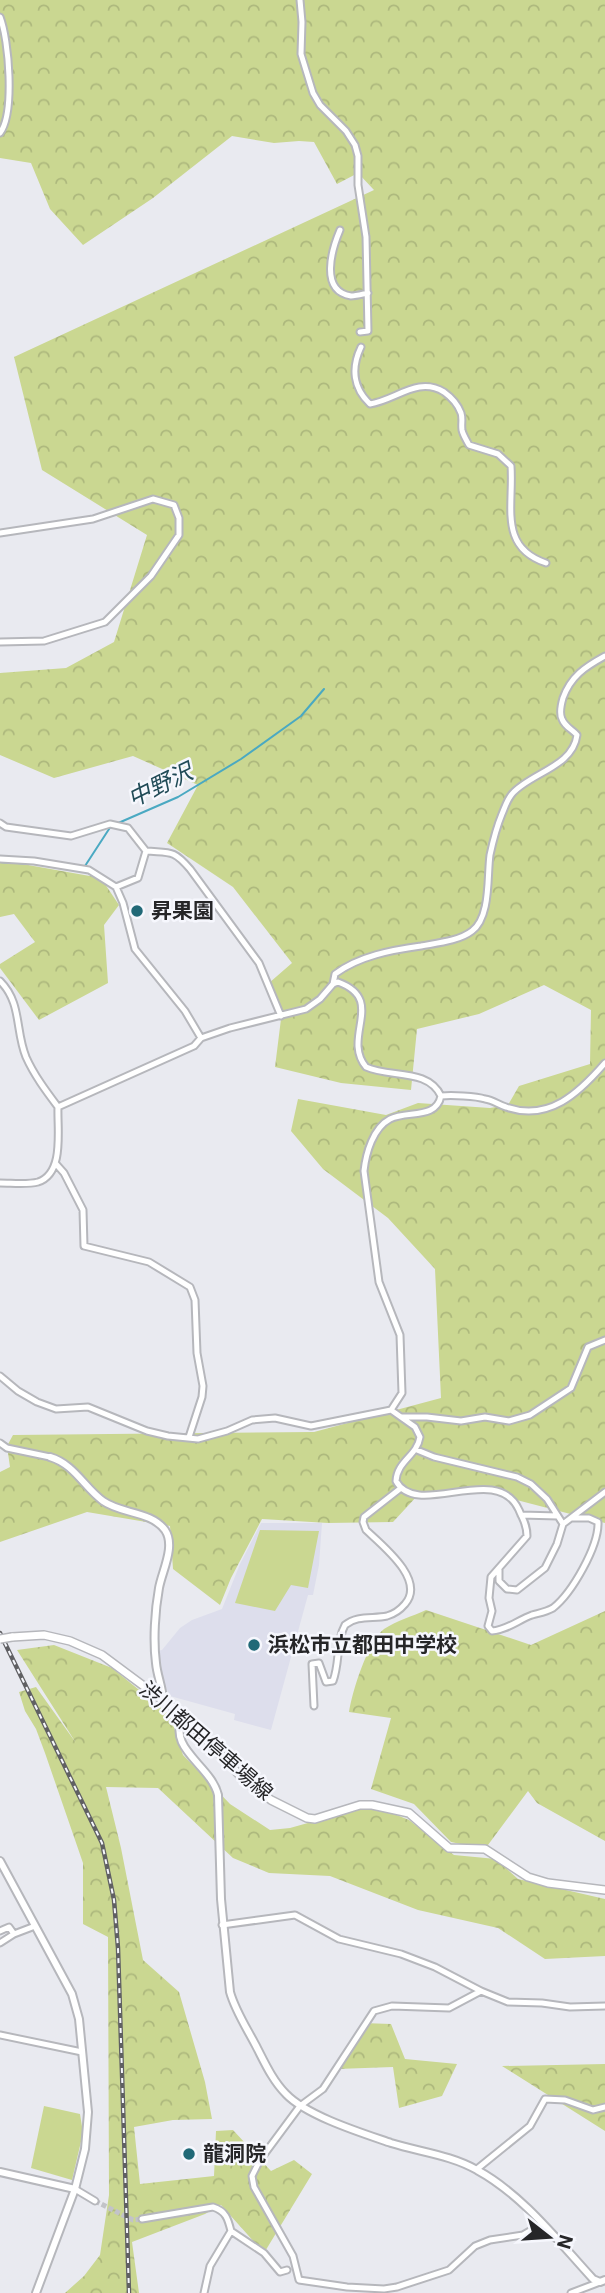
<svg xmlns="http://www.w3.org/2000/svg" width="605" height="2293" font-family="Roboto,'Noto Sans JP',sans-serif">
<defs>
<pattern id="forest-crowns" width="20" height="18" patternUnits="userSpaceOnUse" patternTransform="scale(1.75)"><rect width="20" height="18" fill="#cad791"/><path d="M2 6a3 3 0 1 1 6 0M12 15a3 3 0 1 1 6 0" fill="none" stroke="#adb87d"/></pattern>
</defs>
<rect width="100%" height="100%" fill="#e9eaf0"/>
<path fill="#dddeec" d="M261,1523h61l-3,42 -6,30h-5l-37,135 -37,-10 1,-6 -65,-18 -10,-20 -4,-25 6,-1 18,-22 12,-8 30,-11 18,-45z"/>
<path fill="#cad791" d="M260,1530l59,1 -11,57 -17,-3 -16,26 -40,-8z
M44,2106l36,8 3,19 -11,47 -41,-12z"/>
<path fill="url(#forest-crowns)" d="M0,0h605v1523l-131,-34 -56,6 -25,27 -65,1 -66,-4 -31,59 -11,27 -47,-36 -3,-43 -83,-14 -87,30v-70l10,-5 -3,-21 6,-11 301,-3 127,-34 -6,-129 -47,-51 -65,-49 -32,-38 7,-32 88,16 32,-12 72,5 18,-3 11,-19 71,-22 1,-54 -47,-25 -65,29 -62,15 -6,61 -70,-7 -66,-16 7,-56 -13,-28 23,-20 -59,-76 -66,-44 31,-58 -65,-29 -79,22 -54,-23v-82l66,-5 48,-26 33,-107 -105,-65 -28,-113 360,-167 -16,-17 -21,11 -23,-42 -15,-1 -25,2 -42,-7 -79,62 -70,47 -33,-36 -19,-46 -31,-5z
M0,860l101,18 18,27 -15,20 4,58 -69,37 -39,-52v-4l35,-22 -21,-28 -14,3z
M426,1610l105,35 74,-34v230l-68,-38 -9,-12 -43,58 -34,-7 -37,-38 -43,-15 20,-71 -42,-6c3,-20 19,-71 35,-83 12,-8 29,-13 42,-19z
M54,1645l58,23 58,47 13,40 47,49 40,26 20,-2 82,-23 37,15 45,35 42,4 22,20 87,20v57l-60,3 -47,-31 -80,-18 -88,-34 -61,-3 -36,-15 -75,-70 -52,-1 15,61 22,112 36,32 26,90 7,37 -39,1 -39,7 6,57 74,-8 2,-45 17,-1 38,41 23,-11 18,14 -48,79 -43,-48 -16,9 -73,28 7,51h-74l19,-17 16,-21 9,-60 -1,-258 -25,-13v-61l-38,-110 -9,-24 -11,-18 -6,-19 17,-5 40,56 -59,-93z
M363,2023l28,1 14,35 52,5 -15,32 -43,12 -6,-41 -56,2z
M605,2064v67l-103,-65z"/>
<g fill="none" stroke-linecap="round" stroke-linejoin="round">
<path stroke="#4aa9c2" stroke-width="2" d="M116,824l62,-27 63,-38 60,-43 23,-27
M0,862l35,2
M79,866h6l26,-40"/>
<path stroke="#c2c3c8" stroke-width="5" stroke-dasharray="5 2.5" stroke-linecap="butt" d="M95,2201l38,19 9,-1"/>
<defs>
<path id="minor" d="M300,0l2,22 -1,32 12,39 7,12 26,26 9,14 3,11v29l8,52 2,94 -8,1
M0,17c9,23 15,96 0,116
M340,230c-8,19 -21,61 11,66 5,0 12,-2 17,-3
M361,347c-10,21 -8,41 9,57 26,-4 48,-28 74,-12 7,5 14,13 17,21 2,6 0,11 1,17 1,5 5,11 7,15l29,9 13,12c3,39 -13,81 35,97
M0,533l93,-14 60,-20 21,6 5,13v17l-28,41 -46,46 -61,19 -44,1
M0,823l6,4 65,9 39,-12 18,4 18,23 -8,27 -22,9
M146,851c24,2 27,-2 44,18l69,94 22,53
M0,859l34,2 55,9 27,17 7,16 12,46 50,62 16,27
M0,981c22,22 15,49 26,76 8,18 20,34 32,50 -1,22 7,66 -20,75 -11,3 -26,1 -38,1
M333,984l5,-2c49,18 3,55 28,85 24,11 62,1 75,29
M441,1096c10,-1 35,0 44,3 8,1 14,6 21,8 43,15 73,-14 99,-44
M58,1107l136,-61 7,-8 29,-10 76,-19 14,-10 13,-15 2,-10c24,-18 57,-24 86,-28 16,-3 38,-5 51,-15 19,-14 15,-55 18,-76 3,-14 7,-29 12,-41 3,-7 5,-14 10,-20 18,-21 61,-27 65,-59 -5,-6 -12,-8 -15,-16 -3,-6 -1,-14 1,-21 8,-22 22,-31 42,-42
M56,1164l8,9 19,37 1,36 65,16 41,25 5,13 2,53 6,33 -1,11 -13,40
M0,1376l18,15 19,11 19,7 32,-2 59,24 21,5 30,3 29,-8 25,-11 23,-2 36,8 80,-16 11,-17 -2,-58 -21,-53 -15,-111c2,-18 9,-43 26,-52 17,-9 46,1 51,-23
M391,1410l24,17 5,10c-3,19 -23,24 -24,44 21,39 101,-20 123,29 4,10 8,14 8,26l-36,41 -2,21 3,13 -4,15 4,5c15,-1 26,-11 40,-16 7,-2 14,-3 21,-7 19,-15 46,-62 45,-86l-9,-4h-18
M402,1417h25l34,4 24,-4 24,4 21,-6 41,-27 17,-41 17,-7
M0,1443l7,5 43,9
M417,1450l17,7 83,20 14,7 16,15 16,25
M521,1515l37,1
M499,1570v11l8,8 10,1 28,-22 12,-24 6,-20 42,-32
M314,1706l-2,-42 7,-1 7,19 7,-1c7,-18 3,-40 12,-56 12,-10 28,-6 42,-9 7,-2 13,-6 18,-12 21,-24 -22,-58 -39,-74l-3,-8 1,-5 37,-29
M222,1925l73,-10 44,24 62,15 34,13 46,24 27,11 34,1 28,4 35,-1
M0,1931l9,-4 5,7
M0,1943l14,-9 21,-8
M481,1991l-32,17 -57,-2 -18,5 -51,78 -23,17 -40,54 -8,16 2,11 39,69 6,24 48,7 37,2 13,-2 52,-17 26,-24 15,-6 33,-5 19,-11
M0,2035l82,17
M477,2169l53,-43 15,-27 20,1 28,10 12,-3
M75,2189l20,12
M142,2219l71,-12c13,4 15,12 18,24l-21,35 -6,27
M231,2231l33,22 16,19 7,-2
M571,2293l29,-11"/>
<path id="tertiary" d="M50,1457c24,7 34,30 53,44 18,13 48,10 62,29 11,16 -3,41 -6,58 -4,22 -6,52 -3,75 1,12 6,23 7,36
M184,1716c-19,32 27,49 34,79l3,104 9,93c5,18 16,35 25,52 9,17 17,36 31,50 21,22 76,39 105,49 29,9 60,12 86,27 46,25 81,71 116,109l7,3 5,-2
M0,1861l72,133 7,25 9,93 -3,37 -10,40 -39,104
M0,2172l75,17"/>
<path id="secondary" d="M12,1637l32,-2 26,6 32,14 82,61 61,65 26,19 36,18 8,1 45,-14h12l37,8 40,35 36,1 43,28 20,6 57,7"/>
</defs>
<use href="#minor" stroke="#b6b7bc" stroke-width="9"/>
<use href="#tertiary" stroke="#b6b7bc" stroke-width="10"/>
<use href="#secondary" stroke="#b6b7bc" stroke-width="10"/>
<use href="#minor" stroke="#fff" stroke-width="5"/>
<use href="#tertiary" stroke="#fff" stroke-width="6"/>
<use href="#secondary" stroke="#fff" stroke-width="7"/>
<defs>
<path id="rail" d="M0,1633l102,210 12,57 4,48 11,345"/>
</defs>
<use href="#rail" stroke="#606063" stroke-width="4.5"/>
<use href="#rail" stroke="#f6f7fd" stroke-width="2" stroke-dasharray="5" stroke-linecap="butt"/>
<defs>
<path id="secondary-bridge" d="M0,1639l12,-2"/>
</defs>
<use href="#secondary-bridge" stroke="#b6b7bc" stroke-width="10" stroke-linecap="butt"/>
<use href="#secondary-bridge" stroke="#fff" stroke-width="7"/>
</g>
<g fill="#216977" stroke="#f6f7fd" stroke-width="2.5">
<circle cx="137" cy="911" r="7"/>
<circle cx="254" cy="1645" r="7"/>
<circle cx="189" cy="2154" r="7"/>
</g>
<g text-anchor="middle" stroke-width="5" stroke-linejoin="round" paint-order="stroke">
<g font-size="21" font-weight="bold" fill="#262628" stroke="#f6f7fd" text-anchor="start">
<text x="151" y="918">昇果園</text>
<text x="268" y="1652">浜松市立都田中学校</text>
<text x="203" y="2161">龍洞院</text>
</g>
<g font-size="21" fill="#262628" stroke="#f6f7fd">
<text transform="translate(206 1741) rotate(41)" y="7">渋川都田停車場線</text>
</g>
<g font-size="23" font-style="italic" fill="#214b57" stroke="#f6f7fd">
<text transform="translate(160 785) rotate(-26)" y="8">中野沢</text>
</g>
</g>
<g transform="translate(549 2237) rotate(107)" stroke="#f6f7fd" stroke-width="5" paint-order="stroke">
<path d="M0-5L12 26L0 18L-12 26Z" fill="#262628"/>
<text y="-10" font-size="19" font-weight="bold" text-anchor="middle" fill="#262628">N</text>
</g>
</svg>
